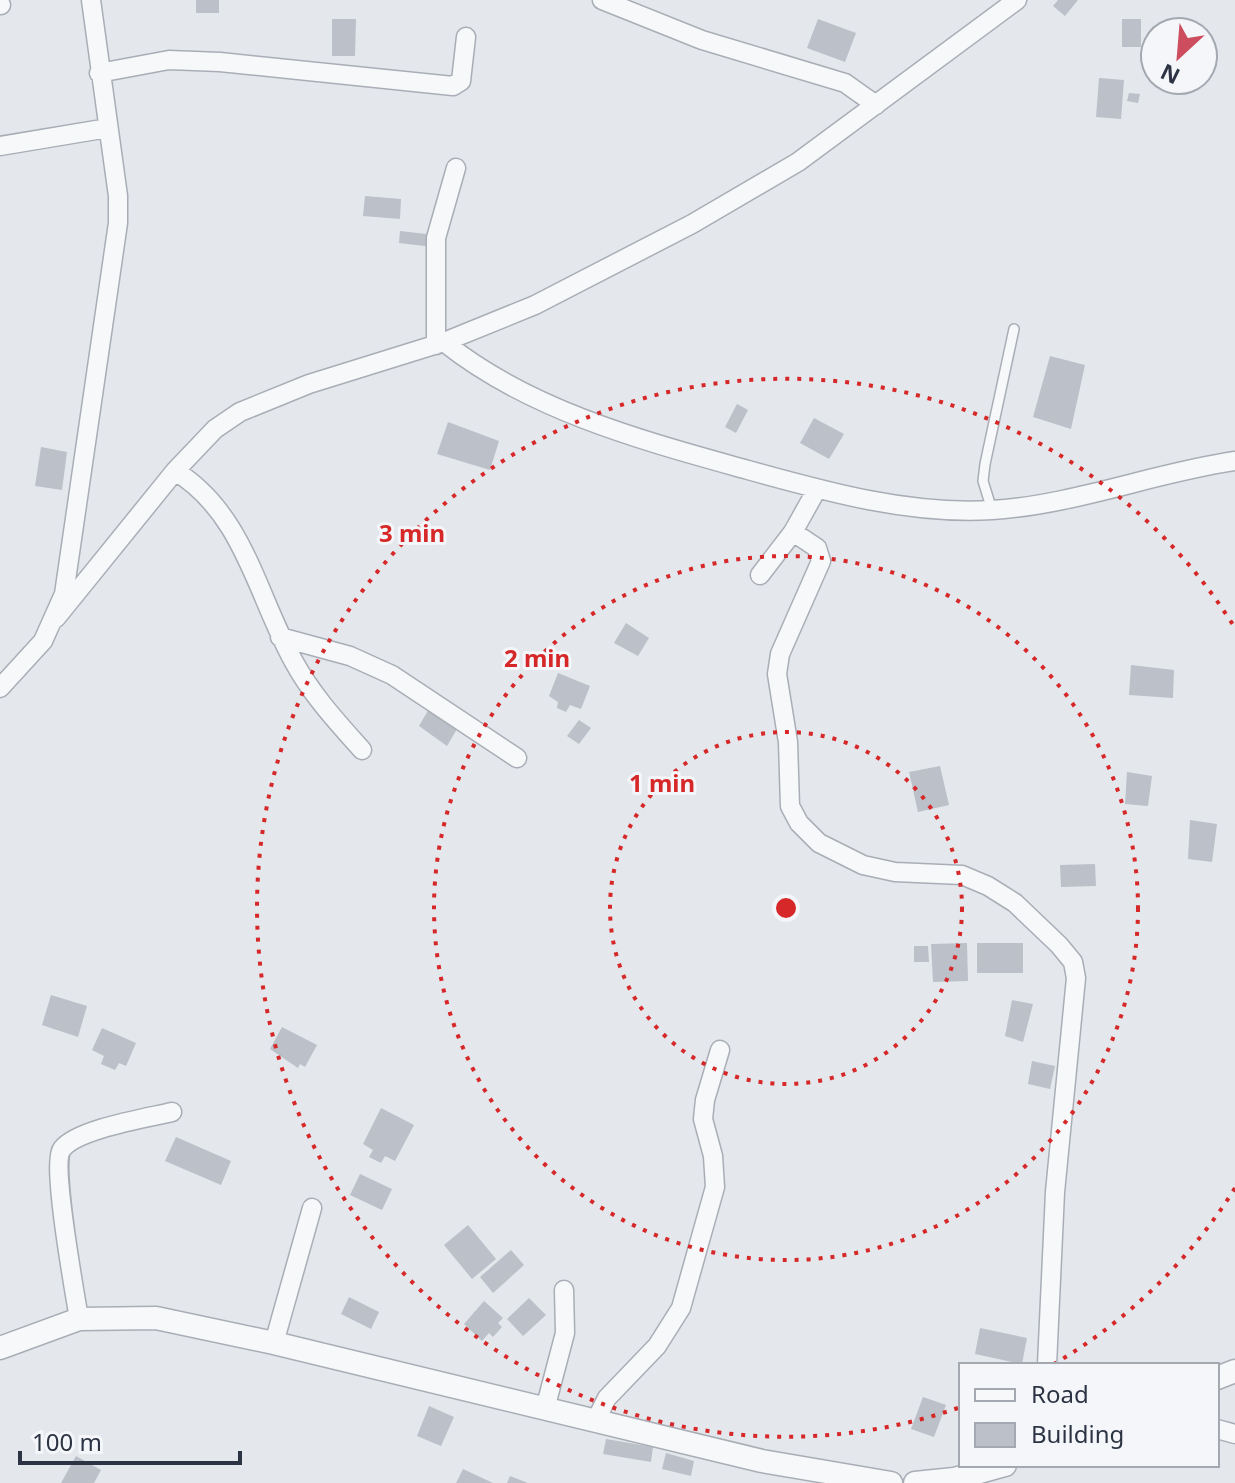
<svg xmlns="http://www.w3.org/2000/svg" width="1235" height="1483" font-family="'Noto Sans',sans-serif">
<rect width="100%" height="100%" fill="#e4e7ec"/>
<path fill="#bbc0c9" d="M196,0h23v13h-23z
M1058,0h20l-13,16 -12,-10z
M332,19h24l-1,37h-23z
M818,19l38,14 -11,29 -38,-14z
M1122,19h19v28h-19z
M1099,78l25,2 -3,39 -25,-2z
M1129,93l11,1 -2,9 -11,-2z
M365,196l36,3 -1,20 -37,-3z
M400,231l35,4 -2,12 -34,-4z
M1050,356l35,9 -14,64 -38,-12z
M737,404l11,6 -12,23 -11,-6z
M814,418l30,16 -15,25 -29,-16z
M448,422l51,19 -9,29 -53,-16z
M41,447l26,5 -5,38 -27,-4z
M626,623l23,15 -11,18 -24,-13z
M1131,665l43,5 -1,28 -44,-3z
M558,673l32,13 -9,23 -11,-4 -4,7 -9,-4 1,-6 -9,-6z
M430,707l27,22 -10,17 -28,-20z
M579,720l12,8 -12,16 -12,-8z
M940,766l9,39 -31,7 -9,-40z
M1127,772l25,4 -4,30 -23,-2z
M1190,820l27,4 -5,38 -24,-3z
M1095,864l1,22 -35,1 -1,-22z
M967,943l1,38 -35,1 -2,-38z
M977,943h46v30h-46z
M914,946h14l1,16h-15z
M51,995l36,11 -9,31 -36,-12z
M1012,1000l21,4 -10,38 -18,-6z
M282,1027l35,18 -12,22 -5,-3 -2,4 -28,-19z
M102,1028l34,15 -10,23 -7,-3 -4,7 -14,-6 3,-8 -12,-6z
M1032,1061l23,5 -5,23 -22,-5z
M381,1108l33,17 -19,36 -10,-5 -4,7 -12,-6 4,-7 -10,-6z
M176,1137l55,24 -10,24 -56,-24z
M360,1174l32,15 -10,21 -32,-15z
M468,1225l28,34 -24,20 -28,-34z
M511,1250l13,15 -31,28 -13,-16z
M349,1297l30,15 -8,17 -30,-15z
M529,1298l17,17 -23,21 -16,-17z
M484,1301l19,17 -5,5 4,4 -9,10 -4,-4 -7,8 -18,-17z
M980,1328l47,10 -5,26 -47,-10z
M923,1397l23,8 -12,32 -23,-8z
M429,1406l25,11 -13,29 -24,-10z
M606,1439l47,8 -2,15 -48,-8z
M666,1453l28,8 -3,15 -29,-7z
M76,1456l25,14 -7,13h-33z
M463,1469l30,14h-37z
M510,1476l18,7h-21z"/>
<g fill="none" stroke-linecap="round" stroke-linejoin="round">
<defs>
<path id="service" d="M992,510l-9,-29 2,-17 29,-135"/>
<path id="minor" d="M602,0l100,40 143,43 31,22
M0,5h1
M99,73l70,-13 51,2 233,24 8,-5 5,-44
M0,146l108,-18
M444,342c86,69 200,99 304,128 79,22 162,45 244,40 82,-5 161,-37 243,-49
M436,345v-107l20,-70
M175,471c69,42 82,125 119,191 18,33 43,60 68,88
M793,532l24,16 4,13 -41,93 -3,20 11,68 2,64 9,17 20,20 44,22 32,7 67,3 26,11 27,17 44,42 14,17 3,16 -21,214 -8,173
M760,575l33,-43 24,-43
M56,618l119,-147 40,-42 25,-17 69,-28 135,-42 91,-37 157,-81 106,-62 219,-162
M280,637l70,19 42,19 125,83
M0,688l43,-47 21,-47 54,-371v-27l-27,-196
M79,1319c-4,-25 -28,-156 -17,-170 15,-20 85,-31 110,-37
M274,1343l38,-135
M545,1409l20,-76 -1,-43
M595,1422l12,-24 50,-52 24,-38 34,-121 -2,-31 -10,-37 2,-19 15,-50
M1217,1429l18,5"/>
<path id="tertiary" d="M0,1348l79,-29 77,-1 118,25 488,118 129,22
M1217,1378l18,-7
M915,1483l39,-4 51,-14"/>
</defs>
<use href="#service" stroke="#a9aeb6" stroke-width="12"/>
<use href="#minor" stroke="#a9aeb6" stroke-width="21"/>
<use href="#tertiary" stroke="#a9aeb6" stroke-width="25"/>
<use href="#service" stroke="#f7f8fa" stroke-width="9"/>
<use href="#minor" stroke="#f7f8fa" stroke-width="18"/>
<use href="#tertiary" stroke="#f7f8fa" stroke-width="22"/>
</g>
<g fill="none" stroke="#d62828" stroke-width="4" stroke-dasharray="4 8">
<circle cx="786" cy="908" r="176"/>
<circle cx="786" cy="908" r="352"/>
<path d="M1235 1188A529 529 0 0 1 1054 1364M958 1408A529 529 0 1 1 1235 628"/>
</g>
<circle cx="786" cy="908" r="12" fill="#d62828" stroke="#f4f6f9" stroke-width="4"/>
<g font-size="24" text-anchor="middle" font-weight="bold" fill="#d62828" stroke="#f4f6f9" stroke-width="6" stroke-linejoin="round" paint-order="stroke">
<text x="412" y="542">3 min</text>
<text x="537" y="667">2 min</text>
<text x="662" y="792">1 min</text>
</g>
<rect x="959" y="1363" width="260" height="104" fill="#f4f6f9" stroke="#a4a8b1" stroke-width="2"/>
<rect x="975" y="1389" width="40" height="12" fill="#f7f8fa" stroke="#a4a8b1" stroke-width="2"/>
<text x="1031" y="1403" font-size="24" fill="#2c3444">Road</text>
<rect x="975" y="1423" width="40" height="24" fill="#bbc0c9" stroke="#a4a8b1" stroke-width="2"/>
<text x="1031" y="1443" font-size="24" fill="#2c3444">Building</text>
<g transform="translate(1179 56) rotate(206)"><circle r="38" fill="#f4f6f9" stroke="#a4a8b1" stroke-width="2"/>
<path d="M0-6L14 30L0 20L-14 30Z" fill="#cd4d5f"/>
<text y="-12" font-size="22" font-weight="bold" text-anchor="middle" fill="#2c3444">N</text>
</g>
<path d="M20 1451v12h220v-12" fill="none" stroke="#2c3444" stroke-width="4"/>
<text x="32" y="1451" font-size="24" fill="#2c3444" stroke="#f4f6f9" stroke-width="6" paint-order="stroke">100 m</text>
</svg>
